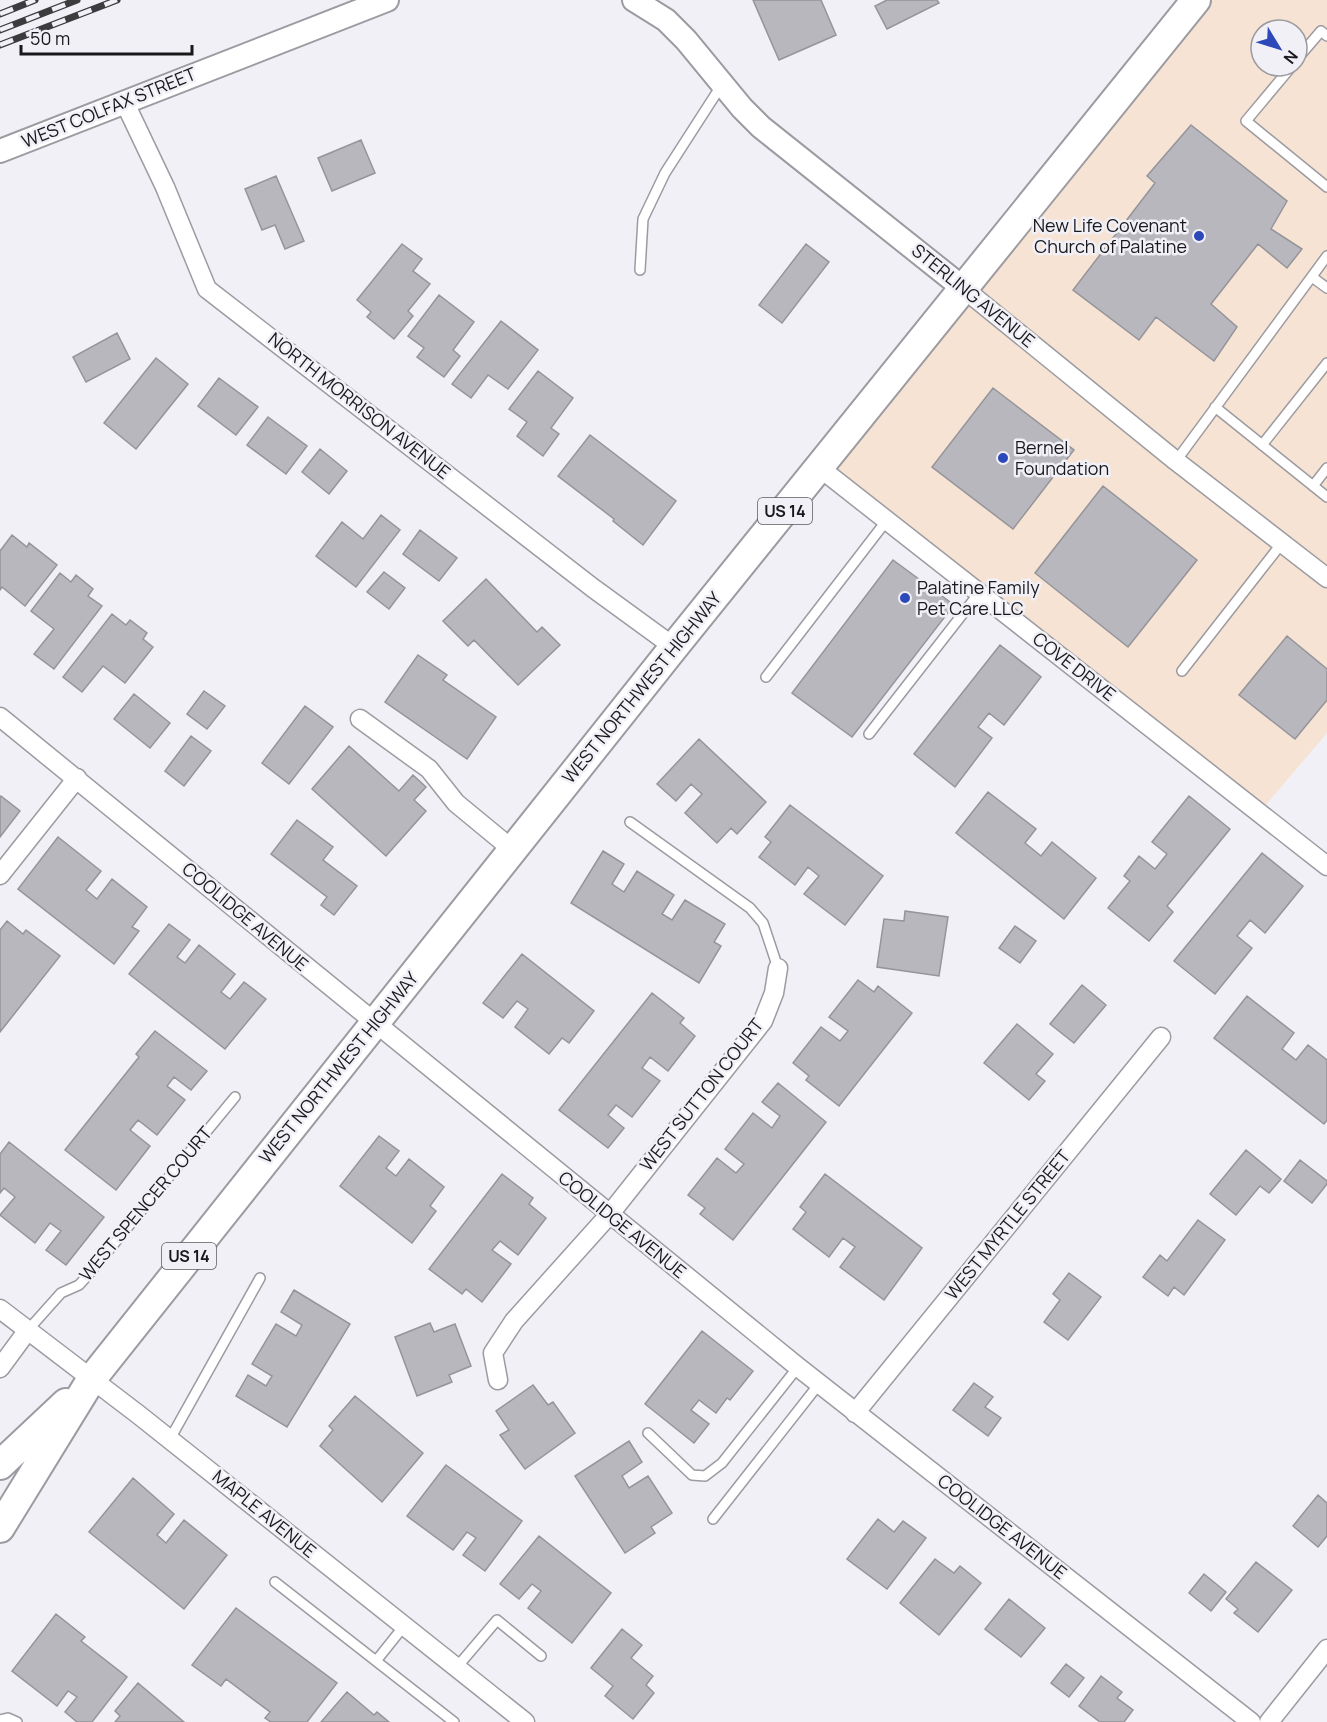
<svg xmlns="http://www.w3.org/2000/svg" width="1327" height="1722" font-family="Manrope,sans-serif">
<rect width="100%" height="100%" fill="#f1f0f7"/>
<path fill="#f6e3d3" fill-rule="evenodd" d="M1196,0h131v733l-68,80 -439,-345zM1261,30h36v36h-36z"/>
<path fill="#b7b7bd" stroke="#94949a" stroke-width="1.5" d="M753,0h68l15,35 -57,25z
M887,0h50l2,3 -52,26 -12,-23z
M1191,125l96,76 -16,28 31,20 -15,19 -29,-24 -47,60 26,23 -23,34 -58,-44 -17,23 -66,-50 82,-107 -8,-7z
M361,140l14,33 -43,18 -14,-33z
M276,176l28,65 -19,8 -10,-24 -13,5 -17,-41z
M402,244l20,15 -9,12 17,13 -22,27 5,5 -19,23 -27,-22 4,-5 -14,-12z
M806,244l23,18 -47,61 -23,-18z
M439,295l35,27 -21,28 7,6 -16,21 -27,-20 7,-9 -16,-12z
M501,321l37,29 -30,39 -20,-14 -17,23 -19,-14z
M117,333l13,26 -44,23 -13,-25z
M156,358l32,26 -52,65 -32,-26z
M538,371l35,27 -22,30 8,6 -16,22 -26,-20 10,-14 -18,-13z
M219,378l39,29 -22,28 -38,-29z
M993,388l81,62 -61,79 -81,-62z
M268,417l39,29 -21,28 -39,-29z
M590,435l86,66 -33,44 -30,-24 1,-2 -56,-43z
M320,449l27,22 -18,23 -27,-22z
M1103,486l94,74 -69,87 -93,-74z
M381,515l19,15 -44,57 -40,-31 26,-34 21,17z
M420,530l37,28 -18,23 -36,-27z
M12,535l15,12 2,-4 28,22 -32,41 -23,-19 -2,3v-39z
M893,560l61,45 -102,132 -60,-44z
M384,572l21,16 -16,21 -22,-17z
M60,573l11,9 5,-7 17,14 -5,7 14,10 -48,63 -20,-15 20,-25 -23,-18z
M486,579l51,53 5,-5 18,18 -42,40 -44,-45 -6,6 -25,-25z
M112,614l14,11 4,-5 17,13 -4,6 10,8 -28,36 -22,-17 -21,26 -19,-15z
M1287,636l40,33v31l-32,39 -56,-44z
M1000,645l41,32 -37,48 -15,-12 -11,14 14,11 -37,49 -41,-33z
M418,655l29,20 -4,5 53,37 -29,42 -82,-57z
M204,691l21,15 -18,23 -20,-15z
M134,694l36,29 -20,25 -36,-29z
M305,706l28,21 -44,57 -27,-21z
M191,736l20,15 -27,35 -19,-15z
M699,739l67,63 -29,32 -6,-6 -14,15 -32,-30 17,-19 -11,-10 -15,17 -19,-17z
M349,746l50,45 14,-16 13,12 -12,13 12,11 -40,45 -74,-67z
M988,792l48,37 -11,14 16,13 11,-14 44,36 -32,41 -108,-86z
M1,796l19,15 -20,26v-40z
M1189,796l41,33 -63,77 6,6 -24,29 -41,-33 22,-27 -6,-5 15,-20 16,13 12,-15 -15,-12z
M790,805l93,71 -38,49 -41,-31 15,-18 -11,-9 -13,18 -36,-28 12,-15 -6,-5z
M297,820l36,27 -10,13 34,26 -23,29 -13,-10 6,-8 -56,-43z
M58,837l43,34 -15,19 11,9 15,-20 35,28 -15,20 7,4 -25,33 -96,-75z
M603,851l21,13 -12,20 12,8 13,-21 37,24 -12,19 10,6 13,-20 40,24 -11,18 7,4 -22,37 -128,-80z
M1262,853l41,33 -38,47 -15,-13 -13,16 15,12 -37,46 -41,-33z
M905,911l43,6 -9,59 -62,-9 7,-48 20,2z
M7,921l16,13 3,-4 34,26 -60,76v-102z
M169,924l21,16 -13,17 8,6 14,-18 36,29 -14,18 9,7 14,-17 22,17 -41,50 -96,-75z
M1015,926l21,15 -16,22 -21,-15z
M522,954l72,57 -25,32 -7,-5 -13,16 -34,-27 13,-18 -11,-8 -14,17 -20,-15z
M858,980l16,12 4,-6 34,27 -73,93 -33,-26 3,-4 -16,-13 28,-36 19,14 8,-10 -19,-14z
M1082,985l24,20 -32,38 -24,-19z
M652,993l32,25 -4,5 15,13 -27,35 -18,-14 -8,11 18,13 -28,36 -16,-12 -8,10 16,13 -16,20 -49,-38z
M1247,996l47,37 -12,16 14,11 12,-15 19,15v60l-3,4 -110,-86z
M1017,1024l36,30 -17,20 9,7 -16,19 -45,-37z
M155,1031l52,40 -16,19 -17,-13 -7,9 18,14 -28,35 -19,-15 -8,10 20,16 -34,44 -51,-40 74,-93 -3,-3z
M778,1083l48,39 -93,118 -33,-26 5,-6 -17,-13 29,-37 19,15 8,-9 -19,-15 28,-36 19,15 8,-12 -18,-14z
M379,1136l20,15 -13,17 10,8 13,-17 35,28 -14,19 6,5 -24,32 -72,-57z
M9,1142l95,75 -38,48 -20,-15 15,-19 -11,-8 -15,20 -35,-28 15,-18 -11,-9 -4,5v-39z
M1246,1150l35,29 -12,14 -9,-7 -24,29 -26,-21z
M1300,1160l27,21v3l-15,19 -28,-22z
M502,1174l31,24 -4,6 17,14 -28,37 -18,-14 -8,9 19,14 -29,38 -16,-13 -4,5 -33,-25z
M825,1174l97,74 -38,52 -44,-33 15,-20 -12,-9 -14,19 -36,-28 13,-17 -6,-5z
M1198,1220l27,20 -41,55 -10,-8 -6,9 -25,-19 17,-22 7,6z
M1069,1273l32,24 -33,43 -24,-18 16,-22 -7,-6z
M294,1290l56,34 -63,103 -51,-31 12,-21 18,11 6,-10 -20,-12 24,-40 20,12 6,-11 -21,-13z
M430,1323l4,9 21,-8 16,42 -22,9 3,7 -35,14 -22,-59z
M702,1331l51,40 -23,29 -3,-2 -11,15 -17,-13 -8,10 18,14 -15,19 -49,-39z
M974,1383l19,14 -8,10 16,11 -13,18 -35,-26z
M533,1385l15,20 5,-3 22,31 -50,36 -25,-34 9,-5 -13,-19z
M355,1396l68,57 -41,49 -62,-56 13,-16 -4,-4z
M629,1441l13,21 -20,14 7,12 19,-12 24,37 -21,14 4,6 -30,20 -50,-77z
M446,1465l76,56 -37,50 -22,-16 13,-17 -9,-6 -14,18 -46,-34z
M133,1478l41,36 -17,21 9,8 18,-23 43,35 -43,54 -95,-77z
M1318,1495l9,8v33l-9,11 -25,-21z
M878,1519l16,13 9,-11 23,17 -39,51 -40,-30z
M539,1536l72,57 -39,50 -44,-35 13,-17 -9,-7 -13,15 -19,-15z
M935,1559l19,14 6,-7 21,17 -42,52 -39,-32z
M1256,1562l36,28 -34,42 -24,-19 4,-4 -12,-10z
M1204,1574l22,18 -15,19 -22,-18z
M1009,1599l36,29 -24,29 -36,-28z
M236,1608l101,75 -30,39h-36l-6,-4 5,-6 -44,-33 -5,7 -29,-21z
M56,1614l29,23 -4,4 46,36 -35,45h-15l-12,-10 12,-15 -9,-6 -11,15 -45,-35z
M622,1629l20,16 -11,13 22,18 -7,9 8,8 -21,26 -28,-23 8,-10 -22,-18z
M1066,1664l18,14 -15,19 -18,-14z
M1101,1676l21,16 -5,6 16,12 -9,12h-24l-21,-16z
M138,1683l46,39h-69l5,-6 -5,-5z
M347,1692l27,23 3,-3 12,10h-68z"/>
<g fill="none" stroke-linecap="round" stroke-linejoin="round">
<defs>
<path id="service" d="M1297,59l24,-28 6,5
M1292,66l-46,55 81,66
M640,270l3,-51 22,-46 56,-87
M1312,277l15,11
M1215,407l112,90
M1262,445l65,-82
M1176,461l151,-205
M1313,486l14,-18
M1182,671l100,-128
M766,677l121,-157
M869,734l110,-141
M630,822l120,86 13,15 15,45
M28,1330l33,-37 18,-8 10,-11 146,-177
M648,1433l44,42 13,1 17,-13 76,-96
M170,1439l90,-161
M713,1519l106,-135
M275,1582l101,79
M404,1626l-28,35 78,61
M457,1667l40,-47 44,36
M0,1720l8,-2 9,4"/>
<path id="minor" d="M124,101l41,86 42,102 386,299 81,59
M963,288l213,173 151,117
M820,468l507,398
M0,717l798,650 453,355
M360,719l69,50 27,34 57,47
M0,875l77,-97
M0,1309l139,106 386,307
M0,1368l28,-38
M498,1380l-5,-27 21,-32 95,-106 154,-194 11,-28 4,-25
M855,1413l306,-376
M1269,1722l58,-73"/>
<path id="tertiary" d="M634,0l32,20 20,20 56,68 19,19 202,161
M0,151l387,-151"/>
<path id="primary" d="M0,1465l66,-62
M0,1528l91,-148 583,-733 522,-647"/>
</defs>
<use href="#service" stroke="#9c9ba1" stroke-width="12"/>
<use href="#minor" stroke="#9c9ba1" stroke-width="21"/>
<use href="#tertiary" stroke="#9c9ba1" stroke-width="26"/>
<use href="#primary" stroke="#9c9ba1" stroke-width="32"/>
<use href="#service" stroke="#fff" stroke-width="9"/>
<use href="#minor" stroke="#fff" stroke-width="18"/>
<use href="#tertiary" stroke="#fff" stroke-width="22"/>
<use href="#primary" stroke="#fff" stroke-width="28"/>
<defs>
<path id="rail" d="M0,14l35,-14
M0,30l77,-30
M0,45l117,-45"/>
</defs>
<use href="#rail" stroke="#3c3b3e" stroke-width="7"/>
<use href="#rail" stroke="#f1f0f7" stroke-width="4.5" stroke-dasharray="14" stroke-linecap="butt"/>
</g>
<g fill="#2d48b9" stroke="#f1f0f7" stroke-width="2">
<circle cx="1199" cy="236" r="6"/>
<circle cx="1003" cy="458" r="6"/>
<circle cx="905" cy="598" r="6"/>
</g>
<g text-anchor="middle" stroke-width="5" stroke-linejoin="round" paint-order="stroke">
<g fill="#f1f0f7" stroke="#5a595d" stroke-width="1.5">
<rect x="758" y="498" width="54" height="26" rx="4.5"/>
<rect x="162" y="1243" width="54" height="26" rx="4.5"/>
</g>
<g font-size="16" font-weight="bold" fill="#19181b">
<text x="785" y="517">US 14</text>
<text x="189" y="1262">US 14</text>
</g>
<g font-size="18" fill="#19181b" stroke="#f1f0f7">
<text transform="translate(109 108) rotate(-22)" y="6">WEST COLFAX STREET</text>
<text transform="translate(973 296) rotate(39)" y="6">STERLING AVENUE</text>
<text transform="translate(359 406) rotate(38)" y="6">NORTH MORRISON AVENUE</text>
<text transform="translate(1074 667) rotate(38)" y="6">COVE DRIVE</text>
<text transform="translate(642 688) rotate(-51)" y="6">WEST NORTHWEST HIGHWAY</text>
<text transform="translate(245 917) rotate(40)" y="6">COOLIDGE AVENUE</text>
<text transform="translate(339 1068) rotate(-51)" y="6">WEST NORTHWEST HIGHWAY</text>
<text transform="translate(702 1095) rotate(-52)" y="6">WEST SUTTON COURT</text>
<text transform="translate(146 1204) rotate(-50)" y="6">WEST SPENCER COURT</text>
<text transform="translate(622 1225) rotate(39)" y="6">COOLIDGE AVENUE</text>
<text transform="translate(1008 1225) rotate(-51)" y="6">WEST MYRTLE STREET</text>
<text transform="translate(264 1514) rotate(39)" y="6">MAPLE AVENUE</text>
<text transform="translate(1002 1527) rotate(38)" y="6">COOLIDGE AVENUE</text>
</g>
<g font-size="18" fill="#19181b" stroke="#f1f0f7" text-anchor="start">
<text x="1187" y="232" text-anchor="end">New Life Covenant<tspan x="1187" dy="21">Church of Palatine</tspan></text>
<text x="1015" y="454">Bernel<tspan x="1015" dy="21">Foundation</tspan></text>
<text x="917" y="594">Palatine Family<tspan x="917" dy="21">Pet Care LLC</tspan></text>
</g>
</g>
<g transform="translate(1279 48) rotate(128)"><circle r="28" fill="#f1f0f7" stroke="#9b9a9f" stroke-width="1.5"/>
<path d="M0-4.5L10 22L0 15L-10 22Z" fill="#2d48b9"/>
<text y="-9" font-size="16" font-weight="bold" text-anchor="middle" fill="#19181b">N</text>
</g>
<path d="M21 45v9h171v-9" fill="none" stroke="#19181b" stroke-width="3"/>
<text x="30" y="45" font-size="18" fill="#19181b" stroke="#f1f0f7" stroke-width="4.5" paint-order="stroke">50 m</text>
</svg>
